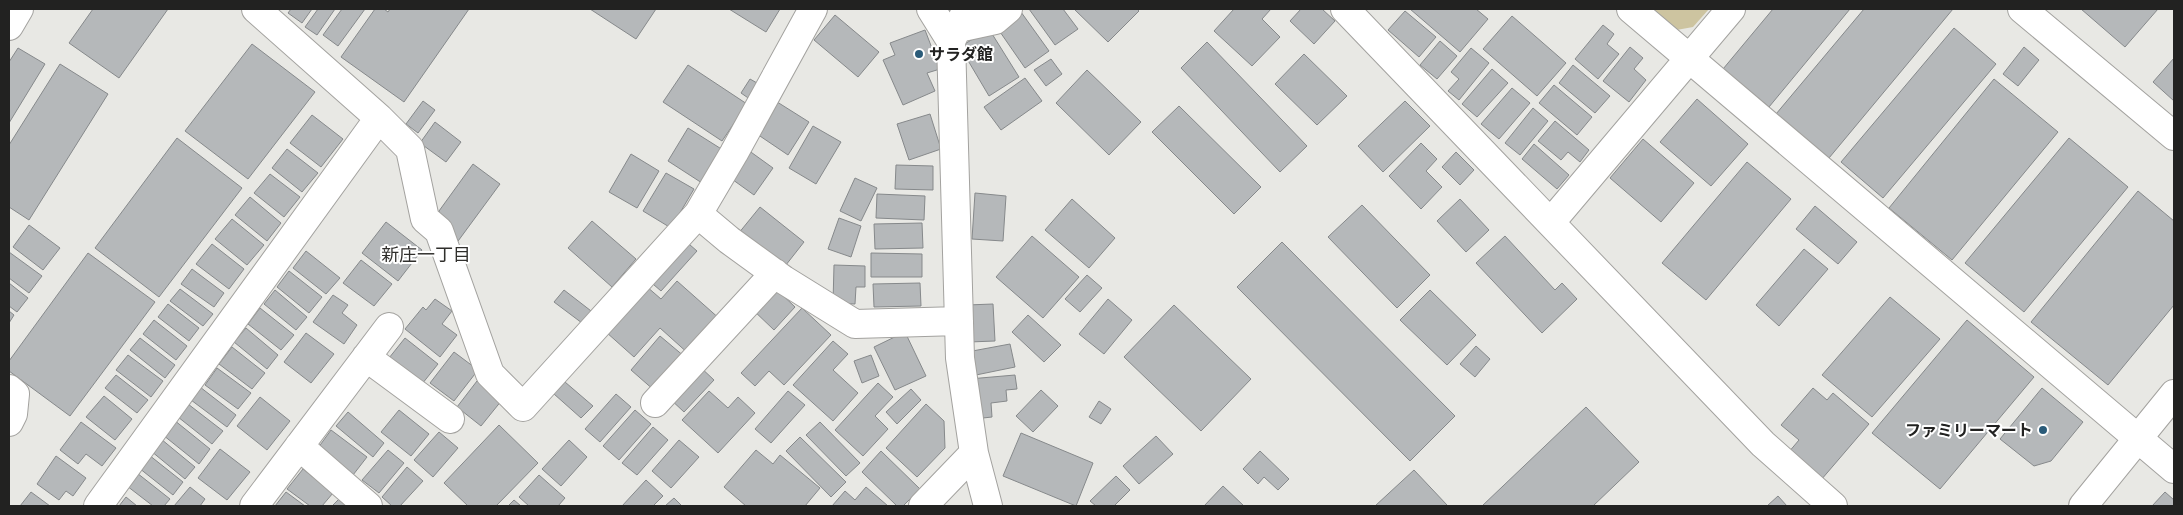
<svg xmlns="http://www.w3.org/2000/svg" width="2183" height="515" font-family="'Times New Roman','Noto Sans JP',serif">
<rect width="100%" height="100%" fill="#e8e8e4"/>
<path fill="#cdc4a0" d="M1644,9h65l-16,18 -22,4z"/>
<path fill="#b5b8ba" stroke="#86898b" d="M93,9h75l-49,69 -50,-35z
M291,9h21l-10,14 -14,-10z
M318,9h17l-18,26 -12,-8z
M342,9h23l-27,37 -15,-11z
M375,9h9l4,3 2,-3h79l-65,93 -63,-45z
M590,9h66l-20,30z
M729,9h51l-14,23z
M1029,9h34l15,20 -23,16z
M1074,9h63l2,2 -31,31z
M1234,9h37l-9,10 18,18 -28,29 -38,-35z
M1301,9h21l13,12 -21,23 -24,-23z
M1410,9h66l12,10 -28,33z
M1773,9h77l-81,98 -46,-38z
M1864,9h89l-124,149 -53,-44z
M2081,9h77l-33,38z
M1405,11l31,26 -17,20 -31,-27z
M1021,12l28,39 -24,17 -27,-39z
M835,15l44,37 -21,25 -44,-37z
M1512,16l54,47 -29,33 -54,-47z
M1603,25l11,9 -7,10 12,10 -21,25 -23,-20z
M1954,28l42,36 -113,134 -42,-36z
M989,29l30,48 -30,19 -29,-49z
M925,30l15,39 -13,4 8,18 -32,14 -20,-45 12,-5 -5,-12z
M1440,41l17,15 -20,23 -17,-14z
M1207,42l100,104 -27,26 -99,-104z
M252,44l63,48 -67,87 -63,-48z
M1630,47l13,11 -9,11 12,11 -17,22 -26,-21z
M2024,47l15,13 -21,26 -15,-12z
M18,48l27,16 -36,59v-61z
M1471,48l18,15 -30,37 -11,-9 11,-12 -8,-7z
M1304,54l43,42 -30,29 -42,-41z
M2174,58v43l-21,-19z
M1051,59l11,15 -16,12 -12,-16z
M60,64l48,30 -79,126 -20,-13v-62z
M688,65l59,39 -25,37 -59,-39z
M1573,65l37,31 -15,17 -36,-30z
M1492,69l16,14 -31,34 -15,-13z
M1087,70l54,52 -32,33 -53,-52z
M1025,78l17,23 -41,29 -17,-23z
M750,79l14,8 -10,15 -13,-9z
M1994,79l64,53 -106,128 -63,-52z
M1554,85l38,32 -15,18 -38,-32z
M1512,88l18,15 -31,36 -18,-15z
M1697,99l51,45 -37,42 -51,-44z
M774,100l35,22 -21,33 -34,-23z
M423,101l12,9 -17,23 -12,-9z
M1405,101l25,25 -47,46 -25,-26z
M1179,106l82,81 -27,27 -82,-82z
M1533,108l15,13 -28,34 -15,-12z
M930,114l11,35 -32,11 -12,-36z
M312,115l31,24 -22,28 -31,-24z
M1555,121l34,29 -9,12 -12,-10 -7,8 -23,-19z
M435,122l26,20 -15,20 -26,-19z
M813,126l28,16 -25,42 -27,-16z
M688,128l35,22 -21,33 -34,-22z
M177,138l65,50 -83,109 -64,-49z
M2069,138l59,49 -104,125 -59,-49z
M1643,139l51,44 -33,39 -51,-44z
M1421,143l16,16 -11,12 16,16 -21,22 -32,-33z
M1534,144l35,31 -12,14 -35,-30z
M287,149l31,24 -16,19 -30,-24z
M748,150l25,18 -19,27 -25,-18z
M1456,152l18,18 -14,15 -18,-18z
M631,154l28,17 -22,37 -28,-16z
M1747,162l44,37 -85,101 -44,-37z
M473,164l27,20 -50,68 -11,-41z
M896,165l37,1v24l-38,-1z
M666,173l28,16 -23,39 -28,-17z
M270,174l30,23 -16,20 -30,-24z
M855,178l22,10 -16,33 -21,-10z
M2138,191l36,30v84l-66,80 -77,-63z
M975,193l31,3 -3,45 -31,-2z
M877,194l48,2 -1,24 -48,-2z
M250,197l31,26 -14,18 -32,-26z
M1072,199l43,39 -26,30 -44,-38z
M1460,199l29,31 -23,22 -29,-31z
M1362,205l68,70 -33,33 -69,-71z
M1815,206l42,36 -19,22 -42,-35z
M760,207l44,35 -22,28 -44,-36z
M839,218l22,8 -10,31 -23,-8z
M232,219l32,26 -17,20 -32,-26z
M592,221l44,38 -24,28 -44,-39z
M386,222l36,28 -24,31 -36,-28z
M922,223l1,25 -48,1 -1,-25z
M29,225l31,23 -17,22 -30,-23z
M1032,236l47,41 -36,41 -47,-41z
M1505,236l50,54 7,-7 15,16 -35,34 -66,-70z
M682,238l15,13 -36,40 -15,-13z
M1282,242l173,174 -45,45 -173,-174z
M212,244l32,25 -15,20 -33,-25z
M1804,249l24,20 -49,57 -23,-21z
M306,251l34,27 -14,16 -33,-26z
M9,252l33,24 -13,17 -20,-15z
M88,253l67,49 -85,114 -61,-45v-10z
M871,253l51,1v23h-51z
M361,260l31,24 -18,22 -31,-23z
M834,265l31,1v21h-9l-1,17 -22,-1z
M192,269l32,24 -10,14 -33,-23z
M289,271l33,26 -13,16 -32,-26z
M1087,275l15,13 -22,24 -15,-13z
M677,281l44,39 -31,35 -30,-27 -26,29 -28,-25 40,-46 15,13z
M9,283l19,15 -11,14 -8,-6z
M920,283l1,23 -47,1 -1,-23z
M772,285l23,22 -21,23 -23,-22z
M180,289l33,25 -10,12 -33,-25z
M275,290l32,27 -11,13 -32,-26z
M564,290l31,24 -9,12 -32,-24z
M1430,290l46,45 -29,30 -47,-45z
M333,295l15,10 -6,8 15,12 -13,19 -31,-22z
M1890,297l50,42 -68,78 -50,-42z
M435,299l17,12 -10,13 15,11 -17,22 -35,-28 18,-22 3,3z
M1108,299l24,21 -28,34 -25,-20z
M168,304l31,24 -10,13 -31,-24z
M993,304l2,37 -26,1 -2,-37z
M1174,305l77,74 -50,52 -77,-74z
M260,308l34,27 -13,15 -33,-26z
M802,308l29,27 -47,50 -15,-14 -14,15 -14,-13z
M9,311l5,4 -5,8z
M1028,315l33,30 -17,17 -32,-30z
M154,320l33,26 -11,14 -33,-26z
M1967,320l67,57 -94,112 -68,-56z
M246,328l32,27 -11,14 -33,-27z
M905,332l21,44 -31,14 -21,-43z
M306,333l28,21 -23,29 -27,-21z
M660,336l25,21 -30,34 -24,-21z
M140,338l35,27 -10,13 -35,-28z
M405,338l33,26 -16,20 -33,-26z
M833,341l15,13 -15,16 25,23 -25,28 -40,-36z
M1010,344l5,23 -44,9 -4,-24z
M1476,346l14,13 -15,18 -15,-13z
M232,347l33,26 -13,16 -33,-25z
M454,352l24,18 -24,31 -24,-18z
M128,355l35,26 -12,16 -35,-27z
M871,355l8,21 -17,7 -8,-22z
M698,365l16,15 -30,32 -16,-15z
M217,368l34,25 -13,16 -33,-24z
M116,375l32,25 -11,13 -32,-25z
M1015,375l2,14 -11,1 1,11 -16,2 1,14 -18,2 -5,-40z
M477,381l25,19 -21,26 -24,-19z
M565,382l28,24 -12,12 -27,-24z
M878,383l15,14 -18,19 13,13 -25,27 -28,-26z
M200,387l36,28 -9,12 -36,-27z
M1813,388l14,12 6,-7 36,31 -48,56 -33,-27 11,-13 -18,-15z
M2042,388l41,34 -32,39 -17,5 -34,-27z
M911,389l10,11 -24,24 -11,-12z
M1041,390l17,16 -25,26 -17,-16z
M709,391l19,17 10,-11 17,16 -37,40 -36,-33z
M788,391l17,14 -34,38 -16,-14z
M616,394l15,13 -31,35 -15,-13z
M104,396l28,23 -17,21 -29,-23z
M260,397l30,24 -23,29 -30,-24z
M1099,401l12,8 -10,15 -12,-7z
M188,404l35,27 -11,13 -34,-27z
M926,404l18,17 1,27 -28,29 -31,-29z
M1586,407l53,55 -46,44h-111z
M399,410l30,24 -18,22 -30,-24z
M635,410l16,14 -32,36 -16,-14z
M348,412l36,31 -11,14 -37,-31z
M174,420l36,29 -11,15 -36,-29z
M81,422l35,26 -14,18 -16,-12 -8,10 -18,-14z
M820,422l40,41 -14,13 -40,-41z
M499,425l39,38 -42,43h-28l-24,-23z
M653,427l15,13 -31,35 -15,-12z
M331,430l36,27 -14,18 -35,-27z
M439,432l19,16 -25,29 -19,-17z
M1021,433l72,30 -17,43 -73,-30z
M1156,436l17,18 -34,30 -16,-18z
M800,437l46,45 -15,15 -45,-46z
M161,439l34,28 -10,12 -34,-28z
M569,440l18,17 -26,29 -19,-17z
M679,440l20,17 -28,31 -19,-17z
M220,449l30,23 -23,28 -29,-22z
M388,450l16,13 -25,30 -17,-13z
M756,450l17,14 7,-9 40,33 -15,18h-59l-22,-19z
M881,451l39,38 -17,17h-6l-35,-34z
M1260,451l29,28 -11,11 -14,-13 -6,7 -15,-15z
M149,455l34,27 -10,13 -34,-27z
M56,456l30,22 -13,18 -7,-5 -7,9 -22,-16z
M407,467l16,14 -23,25h-8l-10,-9z
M303,469l30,24 -11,13h-12l-23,-17z
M1414,470l33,35 -1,1h-71z
M137,473l33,26 -6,7h-11l-26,-20z
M539,475l26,23 -7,8h-29l-10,-9z
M1116,476l14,14 -16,16h-18l-6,-5z
M646,480l17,16 -10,10h-31z
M1223,486l21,20h-40z
M190,487l15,12 -5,7h-26z
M866,487l22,19h-56l13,-15 10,9z
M31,492l19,14h-30z
M286,492l19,14h-30z
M2165,492l9,8v6h-22z
M1778,496l9,10h-20z
M126,497l11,9h-18z
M674,498l8,8h-17z
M339,499l8,7h-15z
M514,500l7,6h-13z"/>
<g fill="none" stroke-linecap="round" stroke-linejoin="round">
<defs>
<path id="minor" d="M931,9l20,32
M967,9l-16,32 9,317 14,95 14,53
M1345,9l418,435 70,62
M1631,9l543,460
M2022,9l152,127
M9,26l10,-17
M958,28l37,-8 13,-11
M379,118l31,31 15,70 14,12 51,143 33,33 175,-193 36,-61 79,-144
M698,214l31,26 55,40 71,44 104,-3
M1551,222l180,-213
M366,357l84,62
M9,389l6,5 -2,20 -4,8
M655,403l120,-130
M299,446l69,60
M98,506l281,-388 -123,-109
M254,506l135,-179
M923,506l51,-53"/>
<path id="tertiary" d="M2083,506l91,-112"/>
</defs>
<use href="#minor" stroke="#a3a29f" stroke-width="30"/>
<use href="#tertiary" stroke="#a3a29f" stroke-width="30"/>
<use href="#minor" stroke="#fff" stroke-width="28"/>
<use href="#tertiary" stroke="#fff" stroke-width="28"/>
</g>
<g fill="#2a5b79" stroke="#fff" stroke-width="2">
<circle cx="919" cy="54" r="5"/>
<circle cx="2043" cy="430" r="5"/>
</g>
<g text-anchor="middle" stroke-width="4" stroke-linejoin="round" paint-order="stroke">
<g font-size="16" font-weight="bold" fill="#222221" stroke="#fff" text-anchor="start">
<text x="929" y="60">サラダ館</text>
<text x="2033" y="436" text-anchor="end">ファミリーマート</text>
</g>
<g font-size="18" fill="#302f2c" stroke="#fff">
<text x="426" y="261">新庄一丁目</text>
</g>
</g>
<rect width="2183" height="515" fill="none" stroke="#222221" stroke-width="20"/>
</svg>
